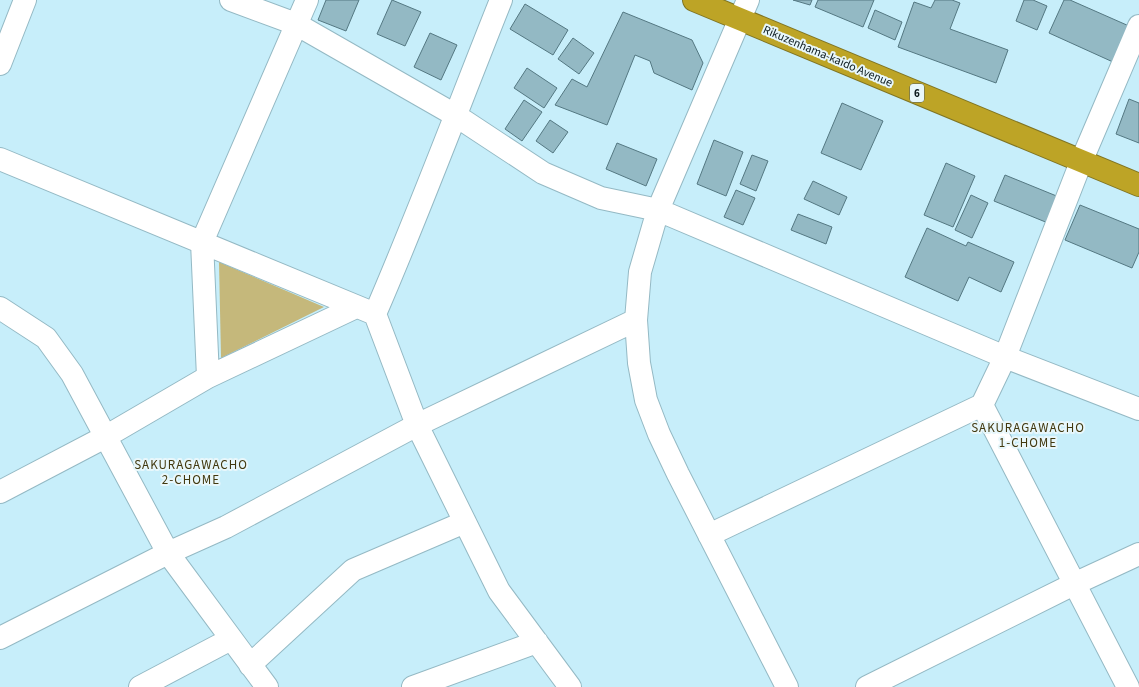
<svg xmlns="http://www.w3.org/2000/svg" width="1139" height="687" font-family="'Source Sans 3',sans-serif">
<rect width="100%" height="100%" fill="#c7eefa"/>
<path fill="#c5b87b" d="M219,262l105,45 -103,51z"/>
<path fill="#93b9c4" stroke="#547882" d="M326,0h33l-13,31 -28,-11z
M392,0l29,12 -16,34 -28,-12z
M793,0h19l-2,5z
M818,0h56l-11,27 -48,-20z
M935,0h17l8,3 -10,26 58,21 -12,33 -98,-36 16,-45 17,6z
M1024,0h9l14,6 -10,24 -21,-9z
M1064,0h6l59,26 -16,36 -64,-29z
M525,4l43,26 -15,25 -43,-26z
M875,10l27,12 -7,18 -27,-12z
M623,12l69,28 11,23 -11,27 -38,-17 -4,-12 -15,-6 -28,70 -52,-20 17,-26 15,8z
M430,33l27,12 -16,35 -27,-13z
M573,38l21,15 -15,21 -21,-15z
M527,68l30,20 -13,20 -30,-20z
M1129,99l10,4v40l-23,-9z
M524,100l18,12 -20,29 -17,-12z
M842,103l41,18 -22,49 -40,-17z
M550,120l18,12 -15,21 -17,-12z
M714,140l29,12 -17,44 -29,-12z
M617,143l40,16 -11,27 -40,-17z
M752,155l16,6 -12,30 -16,-7z
M946,163l29,13 -22,51 -29,-12z
M1005,175l54,22 -11,26 -54,-22z
M813,181l34,16 -8,18 -35,-16z
M736,190l19,8 -12,27 -19,-8z
M971,195l17,8 -16,35 -17,-8z
M1080,205l59,24v23l-7,16 -67,-28z
M798,214l34,13 -6,17 -35,-14z
M927,228l39,18 2,-4 46,20 -13,30 -32,-15 -11,24 -53,-24z"/>
<g fill="none" stroke-linecap="round" stroke-linejoin="round">
<defs>
<path id="minor" d="M231,0l65,24 159,91 88,58 58,25 57,12 347,147 134,52
M501,0c-42,105 -81,210 -126,314l42,111 82,166 71,96
M748,0l-90,210 -18,62 -4,48 3,43 7,37 13,34 19,40 109,213
M0,64l25,-64
M0,159l375,155
M0,308l46,30 26,36 96,179 99,134
M208,377l-6,-135 105,-242
M982,405l146,282
M0,492l105,-55 103,-60 148,-70
M709,535l273,-130 23,-48 76,-195 58,-136
M0,638l168,-85 58,-26 191,-102 219,-105
M250,665l103,-95 112,-48
M140,687l91,-48
M413,687l124,-45
M867,687l207,-103 65,-30"/>
<path id="highway" d="M694,0l445,185"/>
</defs>
<use href="#minor" stroke="#94b9c4" stroke-width="24"/>
<use href="#highway" stroke="#7f7423" stroke-width="24"/>
<use href="#minor" stroke="#fff" stroke-width="22"/>
<use href="#highway" stroke="#bda426" stroke-width="22"/>
</g>
<g text-anchor="middle" stroke-width="4" stroke-linejoin="round" paint-order="stroke">
<rect fill="#e8f7fb" stroke="#4e5c60" stroke-width="1" x="910" y="84" width="14" height="18" rx="3"/>
<g font-size="11" font-weight="bold" fill="#0c1a1e">
<text x="917" y="97">6</text>
</g>
<g font-size="12" fill="#0c1a1e" stroke="#e8f7fb">
<text transform="translate(828 56) rotate(23)" y="4">Rikuzenhama-kaido Avenue</text>
</g>
<g font-size="13" letter-spacing="1" fill="#42390f" stroke="#e8f7fb">
<text x="1028" y="432">SAKURAGAWACHO<tspan x="1028" dy="15">1-CHOME</tspan></text>
<text x="191" y="469">SAKURAGAWACHO<tspan x="191" dy="15">2-CHOME</tspan></text>
</g>
</g>
</svg>
